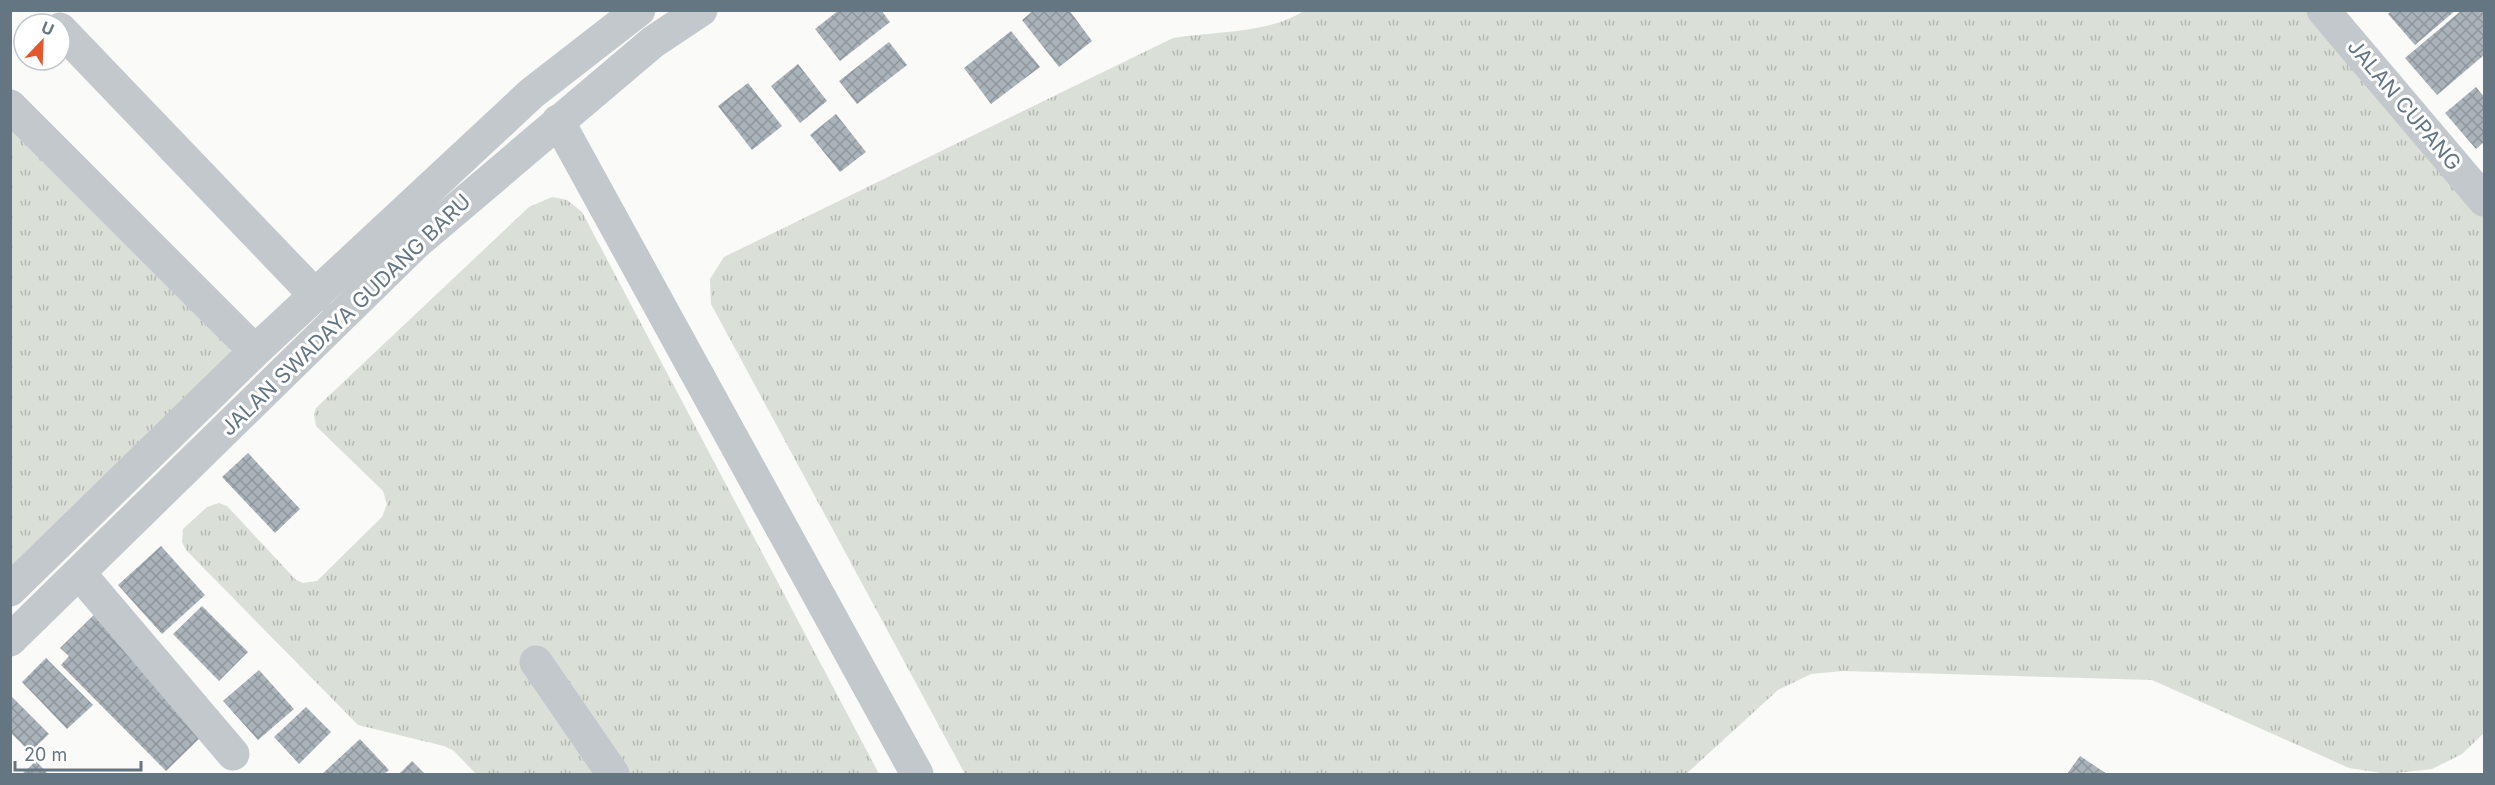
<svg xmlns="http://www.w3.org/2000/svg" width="2495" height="785" font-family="Inter,sans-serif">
<defs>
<pattern id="grass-tufts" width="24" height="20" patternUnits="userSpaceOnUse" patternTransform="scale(1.5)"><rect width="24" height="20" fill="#dadfd7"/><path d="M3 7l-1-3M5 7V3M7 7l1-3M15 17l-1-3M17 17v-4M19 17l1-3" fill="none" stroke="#b4b9b4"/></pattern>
<pattern id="building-cross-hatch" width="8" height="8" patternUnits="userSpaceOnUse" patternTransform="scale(1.5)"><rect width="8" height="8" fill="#aab3b9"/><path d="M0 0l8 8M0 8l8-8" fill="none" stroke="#8e969c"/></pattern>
</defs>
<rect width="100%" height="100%" fill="#fafaf8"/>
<path fill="url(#grass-tufts)" d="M1304,11h1013l167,186v536l-22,21 -30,15 -44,5 -39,-6 -197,-88 -310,-9 -31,3 -33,16 -92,84h-721l-254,-470 -1,-25 14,-22 449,-219c43,-7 94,-4 131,-27z
M11,120l218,223 3,14 -221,244z
M552,197l15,3 15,12 297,562h-403l-22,-23 -10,-5 -86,-21 -172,-175 -4,-8 1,-13 24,-22 12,-4 8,3 69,74 7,3 14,-2 65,-64 5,-13 -4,-13 -67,-65 -2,-12 2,-6 213,-201z"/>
<path fill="url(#building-cross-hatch)" d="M839,10h42l9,12 -50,39 -25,-32z
M1034,10h35l23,31 -33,26 -37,-47z
M2393,10h63l-41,35 -27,-31z
M2462,10h22v45l-47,40 -32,-37z
M1011,31l29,36 -49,37 -27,-36z
M889,42l18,23 -50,39 -18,-23z
M798,64l29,37 -27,22 -29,-37z
M748,83l34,43 -30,24 -34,-44z
M2476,87l8,10v45l-8,7 -31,-36z
M836,114l30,38 -26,20 -30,-37z
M248,453l52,56 -25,24 -53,-56z
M161,546l44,49 -43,39 -44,-49z
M202,606l46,46 -29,29 -46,-47z
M99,610l105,124 -38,37 -105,-106 8,-9 -9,-8z
M46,658l47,47 -26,24 -45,-47z
M259,670l35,39 -36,31 -35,-39z
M10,695l39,39 -19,18 -20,-20z
M306,707l25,25 -32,32 -25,-27z
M360,739l29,31 -5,4h-62z
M2080,756l27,18h-40z
M36,761l12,13h-26z
M412,761l13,13h-26z"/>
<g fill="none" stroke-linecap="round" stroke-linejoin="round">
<path stroke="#c3c8cc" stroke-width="33" d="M2323,10l161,190
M60,29l256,267
M10,106l245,245
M558,121l359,653
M80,574l153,180
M10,590l245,-239 277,-258 107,-83
M536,662l77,112"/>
<path stroke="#c3c8cc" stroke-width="33" d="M10,640l406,-397 237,-201 48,-32"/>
</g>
<g text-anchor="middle" stroke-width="6" stroke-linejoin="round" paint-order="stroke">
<g font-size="21" fill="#657683" stroke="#fff">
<text transform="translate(2404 105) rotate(50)" y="7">JALAN CUPANG</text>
<text transform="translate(346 315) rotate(-44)" y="7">JALAN SWADAYA GUDANG BARU</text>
</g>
</g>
<rect width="2495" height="785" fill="none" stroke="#657683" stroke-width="24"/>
<g transform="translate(42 42) rotate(23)"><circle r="28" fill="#ffffff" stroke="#c1c8cd" stroke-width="1.5"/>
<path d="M0-4.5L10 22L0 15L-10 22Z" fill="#e4572e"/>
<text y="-9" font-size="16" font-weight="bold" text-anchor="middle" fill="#657683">U</text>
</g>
<path d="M15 761v9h126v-9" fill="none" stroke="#657683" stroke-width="3"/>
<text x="24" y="761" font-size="18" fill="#657683" stroke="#ffffff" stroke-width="4.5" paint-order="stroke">20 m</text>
</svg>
